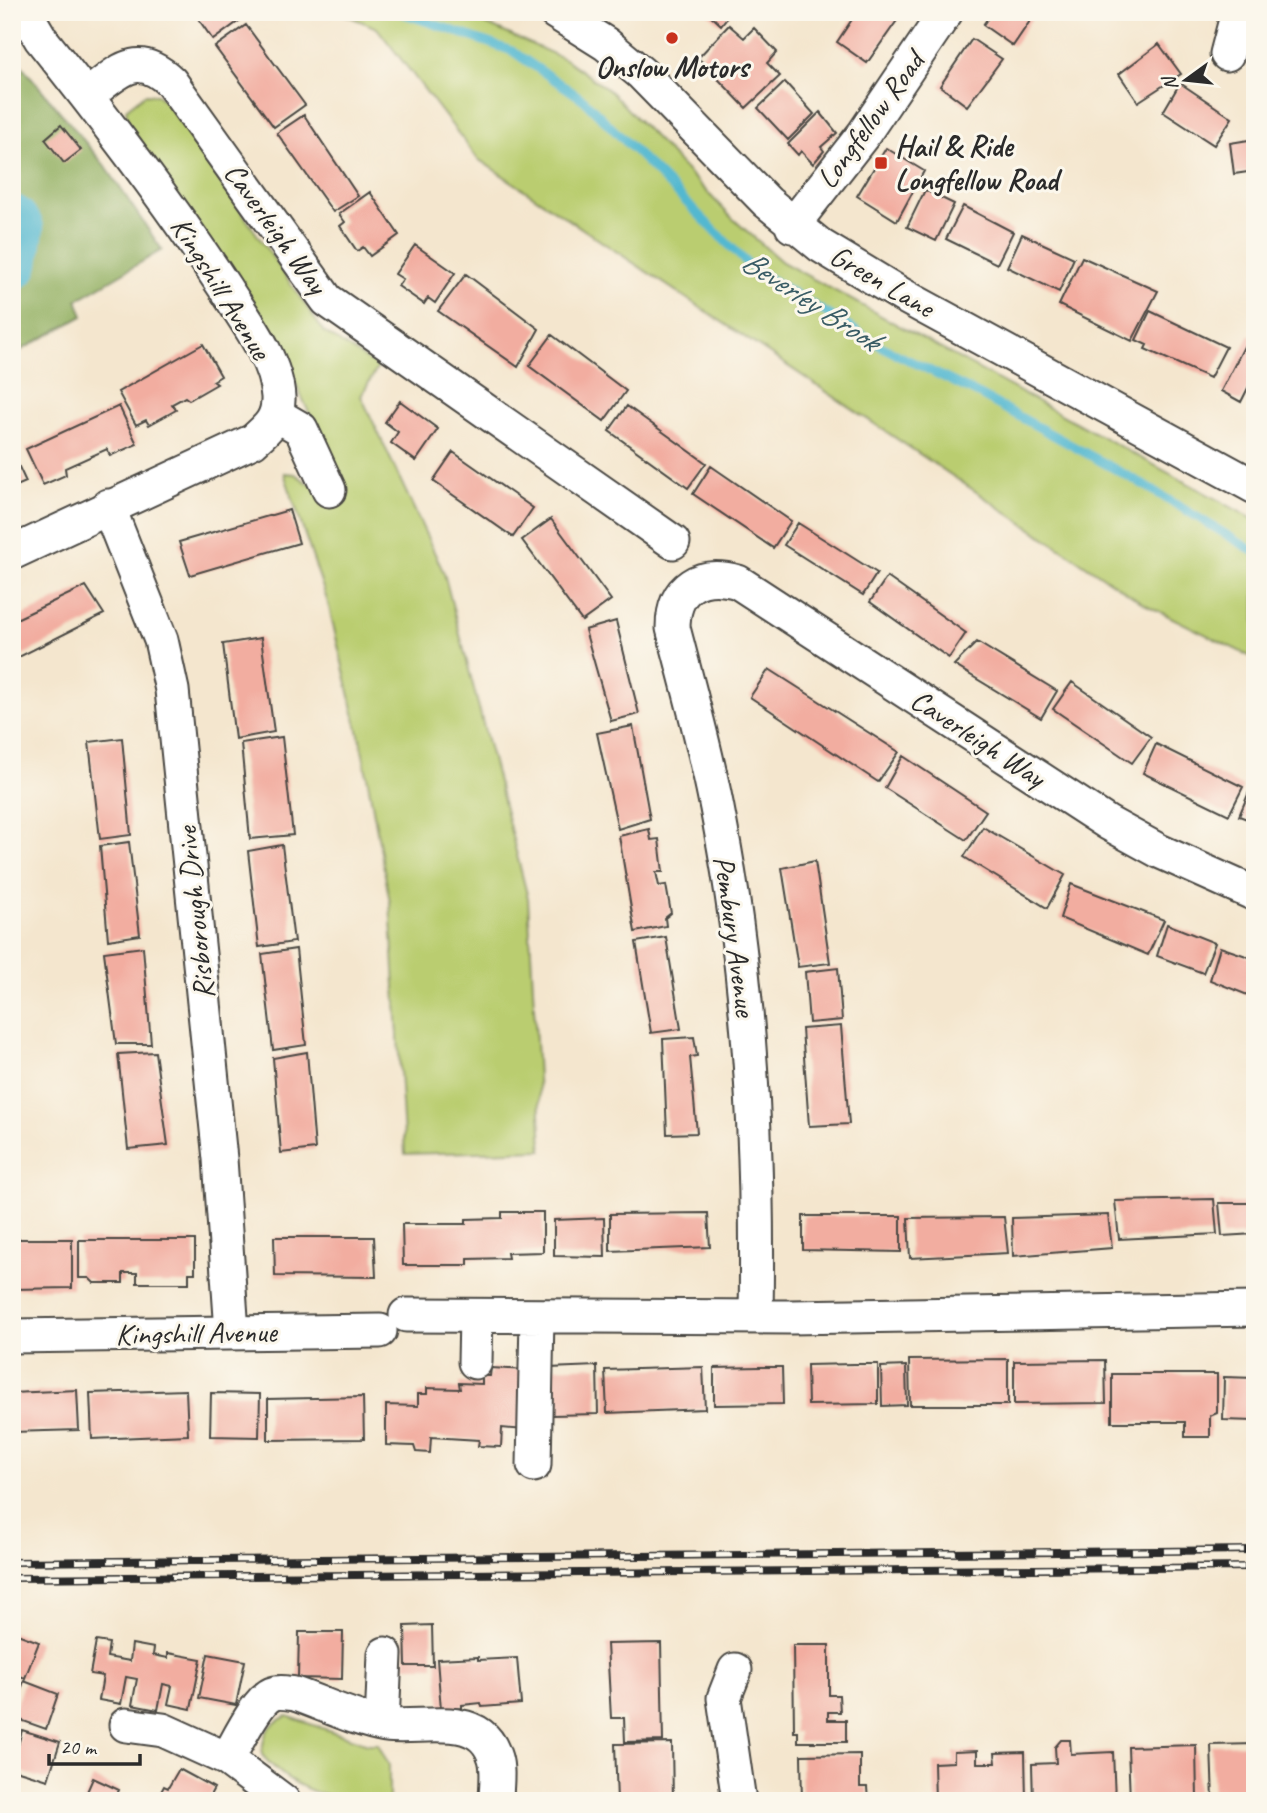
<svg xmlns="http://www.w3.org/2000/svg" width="1267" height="1813" font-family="Caveat,sans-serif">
<rect width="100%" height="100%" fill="#fbf7ec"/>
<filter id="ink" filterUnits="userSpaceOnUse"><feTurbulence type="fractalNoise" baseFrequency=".0143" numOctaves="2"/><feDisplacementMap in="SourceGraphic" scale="14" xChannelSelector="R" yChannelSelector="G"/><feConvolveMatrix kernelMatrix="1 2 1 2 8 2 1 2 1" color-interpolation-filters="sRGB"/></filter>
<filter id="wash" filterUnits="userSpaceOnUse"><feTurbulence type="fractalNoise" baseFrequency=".00686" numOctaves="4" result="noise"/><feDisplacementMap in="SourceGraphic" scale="28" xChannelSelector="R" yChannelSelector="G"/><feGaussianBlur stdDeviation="1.57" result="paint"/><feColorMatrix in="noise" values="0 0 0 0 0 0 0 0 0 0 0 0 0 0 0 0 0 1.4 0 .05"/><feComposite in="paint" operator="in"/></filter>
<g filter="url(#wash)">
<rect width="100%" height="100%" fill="#f4e6ce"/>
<path fill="#bacd70" stroke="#727c4e" stroke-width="2" d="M339,12h120l106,47 46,33 121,126 50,44 473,258v139l-111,-55 -666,-445 -101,-131z
M145,94l12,1 9,7 158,230 54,35 -17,29 83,177 84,325 14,252 -137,4 -15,-252 -29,-159 -33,-140 -44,-130 11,1 13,9 36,7 -58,-128 -158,-239 -2,-14z
M287,1716l81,28h10l11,21v36c-51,0 -91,-5 -127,-46 1,-21 5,-30 25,-39z"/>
<path fill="#93b062" stroke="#5f6e46" stroke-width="2" d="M12,54l94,113 56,83 -85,50 6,16 -71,39z"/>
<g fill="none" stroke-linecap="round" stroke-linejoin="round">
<path stroke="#52b8d0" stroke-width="9" d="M399,12l113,39 72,49 167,167 133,81 96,47 164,90 111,67"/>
<path stroke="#52b8d0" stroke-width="54" d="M12,222l5,7 -5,34"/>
</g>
<g id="blocks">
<path fill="#f2ada0" d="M204,12h34l5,6 -30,22 -16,-23z
M707,12h24l-10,13z
M857,12h46l-36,51 -30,-21z
M992,12h44l-23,34 -30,-21z
M246,25l59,80 -31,22 -59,-80z
M729,25l15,13 10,-10 23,24 -10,11 13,13 -34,32 -48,-50z
M972,39l30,20 -35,47 -27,-20z
M1159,44l22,30 -43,28 -19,-28z
M785,82l29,32 -26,26 -30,-32z
M1180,83l52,35 -18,27 -51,-33z
M820,112l17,21 -16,14 3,4 -11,13 -12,-13 -3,4 -10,-11z
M304,115l54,81 -25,16 -56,-79z
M61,125l20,25 -17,13 -19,-24z
M1255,139v32l-21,3 -4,-31z
M886,148l38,23 -27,50 -40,-25z
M925,190l29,14 -18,37 -29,-14z
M370,192l29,43 -29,21 -7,-9 -6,4 -17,-25 5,-4 -6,-8z
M963,206l50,26 -16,32 -51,-25z
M1022,234l52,24 -15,34 -52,-25z
M415,245l40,28 -20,30 -7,-5 -4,6 -26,-18 5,-7 -8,-5z
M1082,257l76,34 -26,50 -73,-36z
M466,274l73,55 -21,38 -80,-56z
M1150,311l76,36 -16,31 -65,-29 2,-4 -11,-5z
M552,335l74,56 -22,30 -75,-55z
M1250,335l5,2v44l-3,-1 -11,22 -20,-11z
M203,344l18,32 -8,5 4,3 -28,16 -4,-3 -13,7 4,6 -27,15 -3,-5 -10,5 -18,-33z
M400,401l38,28 -22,32 -25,-18 7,-11 -13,-10z
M119,406l18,38 -27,12 -3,-7 -42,19 1,7 -23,10 -17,-36z
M627,406l79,57 -18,25 -79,-57z
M12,452l14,30 -14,6z
M453,452l80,56 -20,29 -80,-56z
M711,466l80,55 -18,27 -80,-54z
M289,510l10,33 -109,32 -11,-33z
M551,519l60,81 -29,21 -60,-81z
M798,523l79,50 -14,22 -79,-50z
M887,577l79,56 -17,25 -79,-56z
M86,586l18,28 -91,46 -1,-39z
M616,621l23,93 -28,7 -26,-91z
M261,638l13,94 -39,7 -12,-95z
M977,642l80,49 -16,27 -87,-53z
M769,669l130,83 -21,30 -128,-85z
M1072,682l79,55 -19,26 -79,-54z
M633,726l17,93 -32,10 -21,-96z
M282,737l11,98 -43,4 -9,-96z
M122,738l9,97 -31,4 -11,-97z
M1156,744l87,43 -14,28 -86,-42z
M903,756l83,55 -20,29 -81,-52z
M1252,785l3,1v36l-16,-6z
M983,827l82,48 -18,33 -83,-51z
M649,829l2,11 8,-1 4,33h-7l3,14 7,-1 5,28 -6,5 1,8 -31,6 -16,-96z
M129,842l11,93 -32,5 -8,-94z
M282,845l12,97 -35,5 -11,-96z
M815,861l15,102 -32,4 -16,-99z
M1071,884l93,36 -16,35 -88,-37z
M1167,924l48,19 -12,30 -46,-17z
M666,937l15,92 -30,4 -15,-91z
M143,947l8,97h-35l-12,-92z
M1220,947l35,12v39l-45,-18z
M296,949l10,96 -33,5 -11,-96z
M838,968l4,52 -33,3 -4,-51z
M841,1026l8,98 -40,2 -7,-97z
M694,1037l3,19 -7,1 7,76 -30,1 -4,-95z
M155,1052l13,93 -40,4 -10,-95z
M307,1052l8,97 -34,4 -8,-95z
M1214,1199l3,35 -98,5 -4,-38z
M1219,1203h36v31l-33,2z
M502,1212h41v40l-36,1 1,5 -40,1v6h-65l-1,-41h64v-5l36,-1z
M708,1213l2,34 -100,4v-37z
M1108,1215l4,33 -99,8 -1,-38z
M803,1216h98v36l-98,-2z
M1004,1217l4,36 -98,5 -2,-40z
M604,1218l1,39 -51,-1v-36z
M274,1237h100l2,40 -101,-1z
M12,1239h60v49l-60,1z
M79,1240h116v33h-6v10h-52v-10h-14v10h-29l-5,-5h-10z
M1008,1359v46h-98l-1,-45z
M1105,1360l1,43 -92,1v-43z
M854,1364h24v40l-70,1 -1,-40z
M597,1366l1,48 -47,1 -2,-47z
M906,1366l1,39 -25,1 -1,-39z
M703,1367l2,42 -98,4 -2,-43z
M760,1367h22l1,37 -69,1v-37z
M491,1368l37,2 -3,60 -23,-2 -1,19 -23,-1 1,-6 -48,-3 -1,16 -14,-1 -2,-6 -28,-1v-40l32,1v-12h9v-6l33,1 -1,-6 23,1v-8h8z
M1112,1374h105v39l-7,3v21h-25v-15h-73z
M1224,1377l31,1v43l-32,-1z
M77,1390l2,40 -67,2v-39z
M186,1390l2,45 -96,4 -2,-46z
M211,1393l49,1 -1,43 -49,-1z
M363,1397l1,42 -96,1v-41z
M432,1625l1,41h-27l-1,-40z
M12,1632l27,10 -14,36 -13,-5z
M299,1632h44l-1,47 -44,-1z
M96,1641l13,2 -2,14 23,4 2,-17 22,4 -1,7 15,3v-5l33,6 -10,50 -23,-5 4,-18 -9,-2 -5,26 -26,-5 5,-26 -11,-2 -5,27 -22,-4 4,-24 -13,-2z
M661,1643l2,98 -38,1 -1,-24h-13l-4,-74z
M793,1645h36v50h10l1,17h-12v8h18v22h-48v-10h-4z
M208,1654l37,7 -9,44 -37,-7z
M478,1657v3l39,-2 4,46 -39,3 -1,-4 -19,2v3l-21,2 -4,-51z
M24,1681l34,13 -12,35 -34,-12z
M22,1730l38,12 -12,38 -36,-11z
M1061,1740h9l1,14 42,-2 2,48 -82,1 -1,-37 24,-1 -1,-16z
M672,1743l1,58h-56l-2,-57z
M1255,1744v57h-42l-2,-56z
M1196,1745l1,55 -67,1 -2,-54z
M977,1751v12h19l-1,-10 30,-1 1,49h-91l-1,-38 20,-1v-10z
M860,1754v33h7l1,14h-66l-1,-46z
M179,1769l35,19 -7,13h-51l8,-15 4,2z
M93,1778l26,12 -5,11h-31z"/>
</g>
</g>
<g filter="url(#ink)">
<use href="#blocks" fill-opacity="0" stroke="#494743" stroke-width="2"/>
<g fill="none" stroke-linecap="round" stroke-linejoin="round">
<defs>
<path id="minor" d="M555,12l51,32 35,29 126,129 54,44 81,49 353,192
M1227,54l11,-42
M87,96c32,-24 49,-47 84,-14l156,218 346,242
M792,226l71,-91 83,-123
M277,415l24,14 28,61
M108,506l53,134 11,50 48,469 12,173
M12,553l241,-112c15,-13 26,-22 25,-44 -2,-38 -33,-77 -53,-109 -57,-87 -119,-168 -184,-249l-16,-27
M406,1315l385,2 464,-8
M756,1316c3,-165 -5,-330 -36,-492 -12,-66 -30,-131 -47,-196 0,-41 27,-57 65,-46l370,241 51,28 96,43
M12,1336l368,-5
M475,1362l1,-46
M534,1465l3,-148
M735,1670l-11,28 15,103
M382,1724l3,-70
M126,1725l37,5 64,29c10,-16 29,-58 45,-65 7,-3 15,-1 23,0 29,10 61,26 91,31 37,5 95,-16 109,33 4,13 1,29 1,43
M227,1759l56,42"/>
</defs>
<use href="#minor" stroke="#494743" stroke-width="37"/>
<use href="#minor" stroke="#fff" stroke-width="33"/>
<defs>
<path id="rail" d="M12,1562l1243,-12
M12,1578l1243,-11"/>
</defs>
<use href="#rail" stroke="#2b2b2b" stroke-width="8"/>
<use href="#rail" stroke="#fbf7ec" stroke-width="5" stroke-dasharray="16" stroke-linecap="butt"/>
</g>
</g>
<g fill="#c8321e" stroke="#fbf7ec" stroke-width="2.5">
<circle cx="672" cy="38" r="7"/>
<rect x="874" y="156" width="14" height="14" rx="3.5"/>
</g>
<g text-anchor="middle" stroke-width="6" stroke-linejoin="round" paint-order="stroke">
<g font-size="30" font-weight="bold" fill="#2b2b2b" stroke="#fbf7ec">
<text x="672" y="77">Onslow Motors</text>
<text x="895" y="156" text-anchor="start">Hail &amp; Ride<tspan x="895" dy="34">Longfellow Road</tspan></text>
</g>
<g font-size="30" fill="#2b2b2b" stroke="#fbf7ec">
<text transform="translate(870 120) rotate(-54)" y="10">Longfellow Road</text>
<text transform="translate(276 228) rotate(54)" y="10">Caverleigh Way</text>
<text transform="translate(882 281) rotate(30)" y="10">Green Lane</text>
<text transform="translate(221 288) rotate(58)" y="10">Kingshill Avenue</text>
<text transform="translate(978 738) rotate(33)" y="10">Caverleigh Way</text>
<text transform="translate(195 913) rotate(-96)" y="10">Risborough Drive</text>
<text transform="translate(735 936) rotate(82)" y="10">Pembury Avenue</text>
<text transform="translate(196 1333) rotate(-1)" y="10">Kingshill Avenue</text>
</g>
<g font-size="32" font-style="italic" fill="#395c65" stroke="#fbf7ec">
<text transform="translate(811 300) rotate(33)" y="11">Beverley Brook</text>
</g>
</g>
<rect width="1267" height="1813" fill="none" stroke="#fbf7ec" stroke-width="42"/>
<g transform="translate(1186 80) rotate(255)" stroke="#fbf7ec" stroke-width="5" paint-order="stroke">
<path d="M0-5L12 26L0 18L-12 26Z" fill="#2b2b2b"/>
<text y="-10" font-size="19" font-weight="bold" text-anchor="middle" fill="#2b2b2b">N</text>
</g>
<path d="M49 1754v10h91v-10" fill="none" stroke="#2b2b2b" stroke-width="3.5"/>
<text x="60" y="1754" font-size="21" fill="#2b2b2b" stroke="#fbf7ec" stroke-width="5" paint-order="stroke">20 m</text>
</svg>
